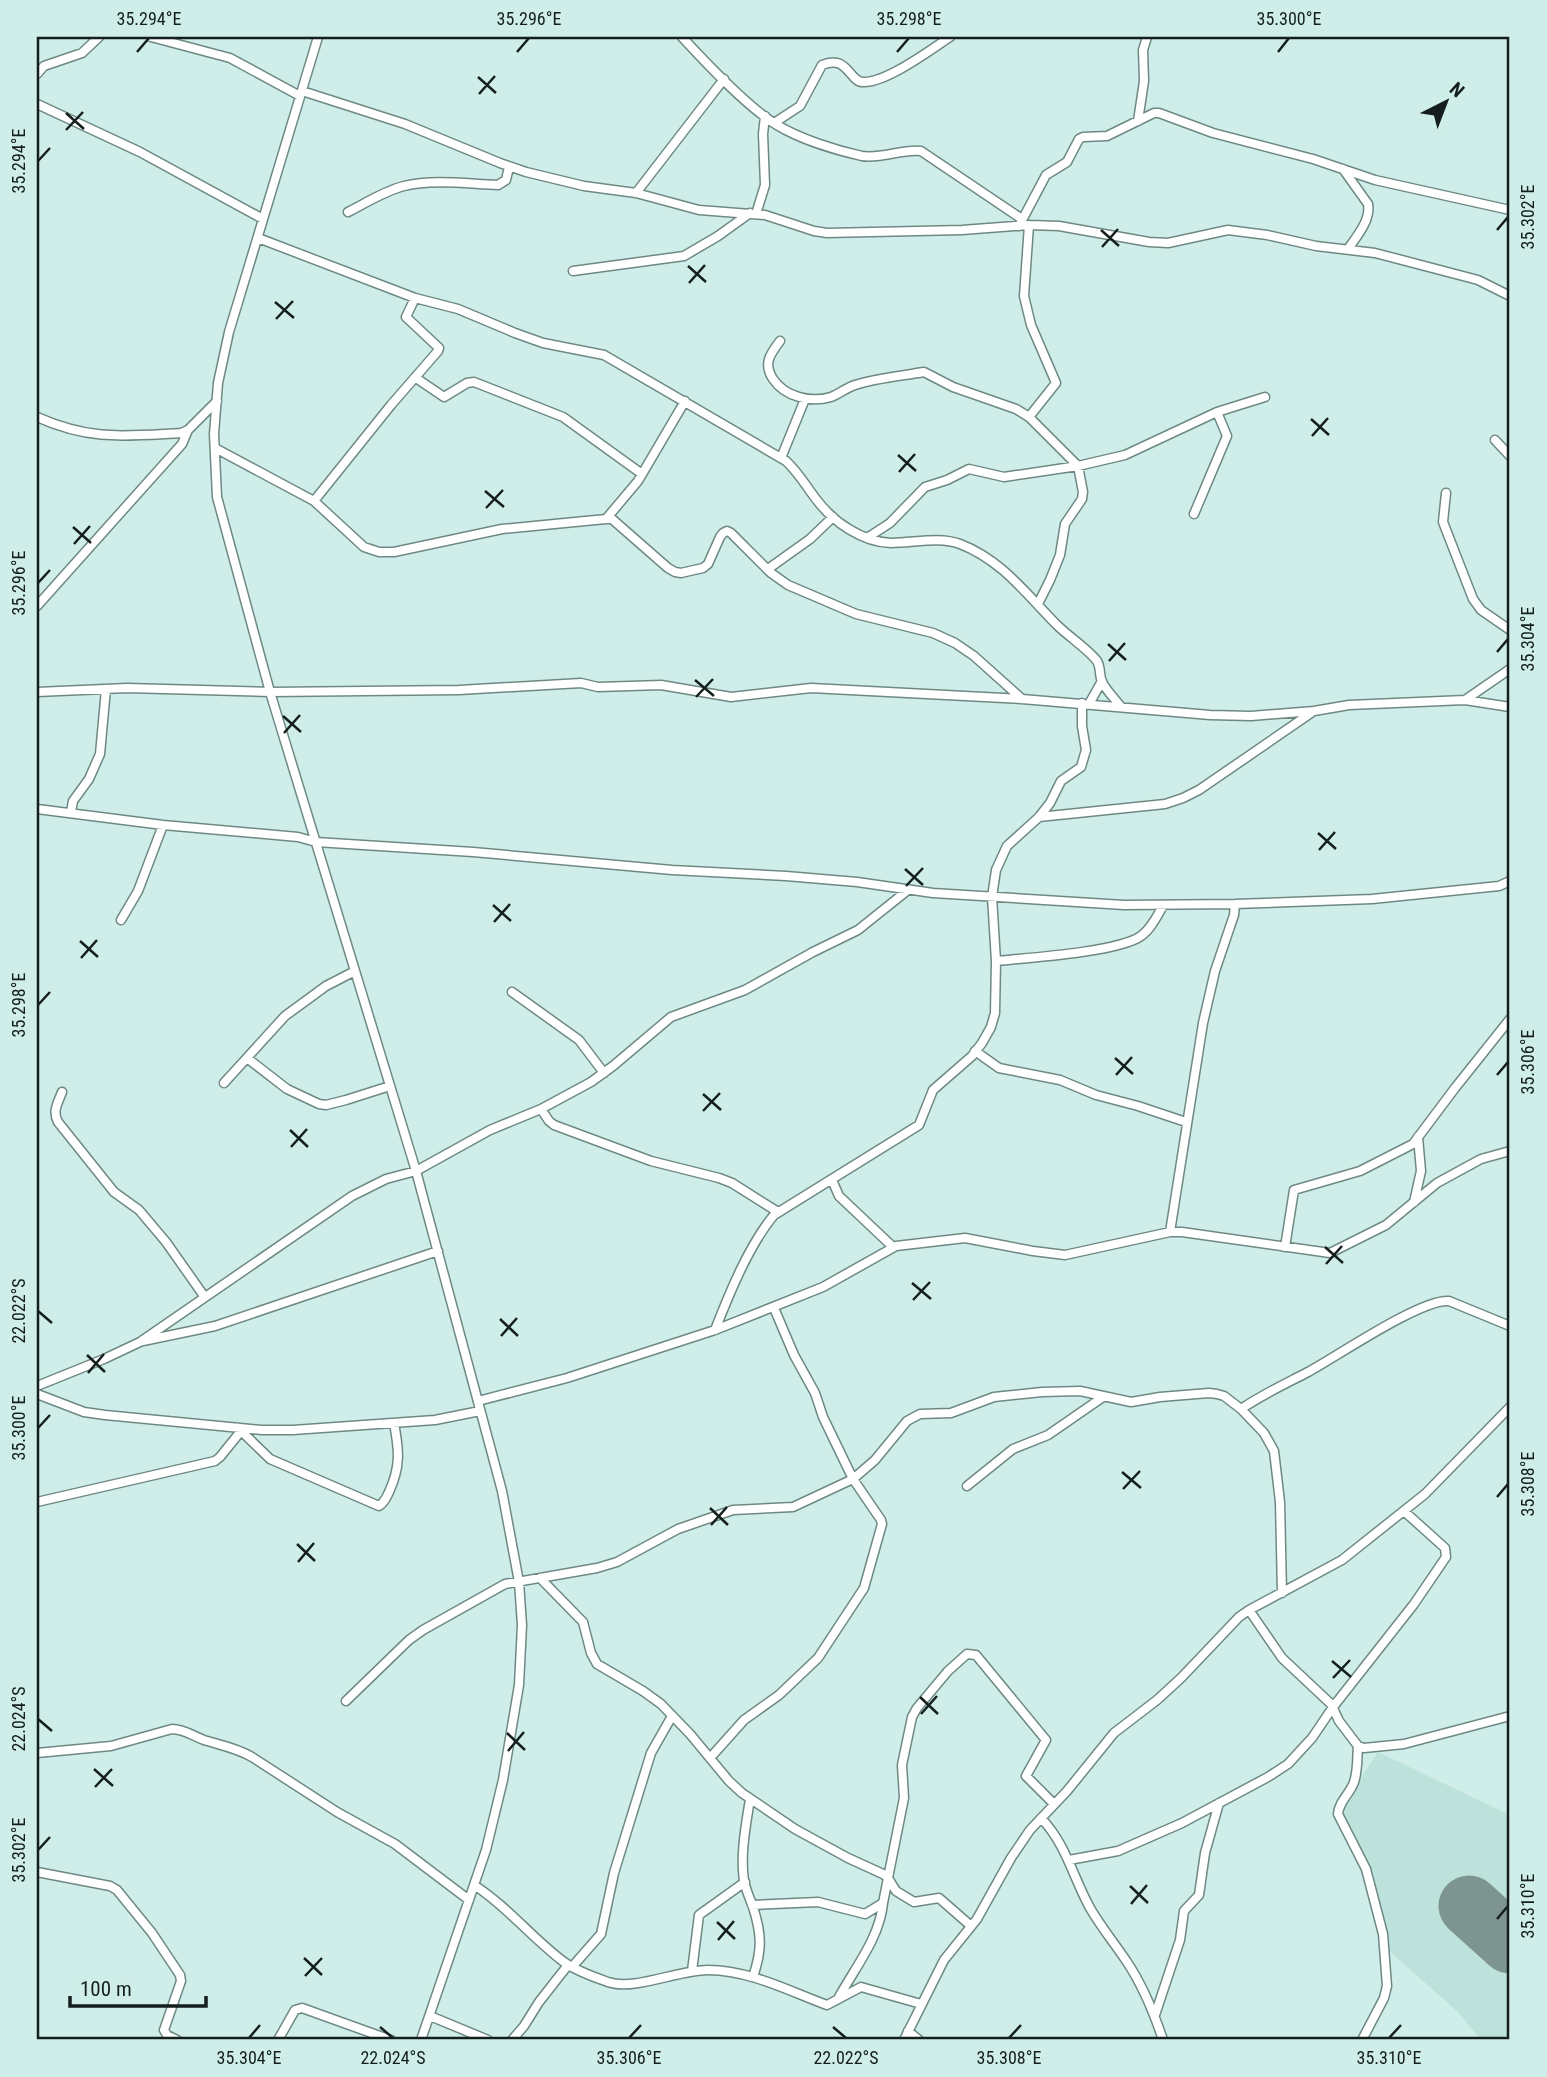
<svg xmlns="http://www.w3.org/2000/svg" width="1547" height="2077" font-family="'Roboto Condensed',sans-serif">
<rect width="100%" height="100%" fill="#d0eee9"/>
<path fill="#bce2db" d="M1378,1752l132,63v225h-29l-23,-28 -69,-61 -16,-78 -33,-62z"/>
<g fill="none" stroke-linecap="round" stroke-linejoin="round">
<path stroke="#7e9490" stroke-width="61" d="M1469,1906l41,37"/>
<defs>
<path id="street" d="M151,37l79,21 70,38
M318,37l-89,295 -11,51 -4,51 3,63 53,195 146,479 86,320 17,91 3,43 -3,60 -16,95 -17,70 -65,190
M682,37c24,26 65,70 95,88 23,14 58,25 85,31 20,3 39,-7 59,-5l101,68
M37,74l7,-8 38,-13 17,-16
M302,91l103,33 95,39 26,9 58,14 52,7 63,17 66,5 49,16 13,2 135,-3 67,-5 30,1 90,16 19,1 60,-13 39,5 49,11 59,7 103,27 32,16
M37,104l103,48 123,67
M1138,121l6,-40 -1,-31 4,-13
M774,123l26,-17 22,-41c26,-11 27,17 41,17 23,1 67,-32 87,-45
M1343,169l25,35c3,16 -11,32 -20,45
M636,193l88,-114
M348,212c18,-9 36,-21 56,-26 29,-7 64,-2 94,-1l8,-5 3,-13
M756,214l9,-29 -2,-51 2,-18
M1029,225l-5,71 7,29 25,58 -27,34
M1019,226l27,-51 21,-13 12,-23 4,-2 24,-1 47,-23h5l54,20 100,26 62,21 135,30
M258,238l157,60 43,11 57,24 28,10 61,12 182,106c12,11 20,25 30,38 17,23 46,43 75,44 23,0 48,-7 69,1 42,16 67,51 97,81 12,12 31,24 40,36 4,6 2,14 5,21 4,8 13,17 19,25
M573,271l111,-15 34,-20 32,-23
M780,341c-10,13 -17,23 -7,38 12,18 38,24 58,18 8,-3 15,-9 24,-12 22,-7 46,-9 69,-13l29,15 63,22 13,8 49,49 5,26 -1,7 -17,25 -5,31 -10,25 -12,24
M416,378l28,19 23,-14 7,-1 89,35 79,57
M37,417c54,24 87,19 144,16l7,-3 29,-29
M1495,440l15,16
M215,448l99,53 50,46 15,5h15l108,-23 104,-10h6l56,49 7,4 6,1 22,-5 5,-4 12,-27 3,-4 4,-2 4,2 40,40 17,12 68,29 77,19 22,10 19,13 48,43
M781,458l24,-59
M1446,493l-3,29 30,77 8,11 29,20
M314,501l77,-96 47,-54 1,-3 -33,-31 9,-19
M1194,514l33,-78 -10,-24
M606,519l32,-38 47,-80
M867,538l23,-15 35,-36 22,-7 22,-11 35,8 74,-11 47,-11 92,-43 48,-15
M768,569l42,-30 23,-22
M37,606l145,-162 6,-14
M1510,669l-45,31 45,7
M37,692l90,-4 143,4 189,-2 122,-7 17,4 63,-2 70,12 80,-9 211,11 188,16 41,1 63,-5 35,-6 116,-5
M1089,704l13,-23
M37,809l126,16 135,12 18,5 157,10 199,18 114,6 71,6 76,11 191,12 111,-1 137,-5 127,-13 11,-5
M71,812l2,-11 16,-22 11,-25 6,-65
M1039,817l126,-13 18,-6 16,-8 112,-77
M121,920l17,-29 25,-66
M996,961c31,-3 123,-9 145,-25 10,-7 16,-20 22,-30
M512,992l67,48 25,33
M975,1051l24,17 61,12 36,15 42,11 48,16
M247,1058l40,31 32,15 7,1 20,-5 44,-14
M224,1083l61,-67 41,-30 29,-15
M62,1092c-4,11 -10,19 -4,30l56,70 25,18 27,32 38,54
M541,1109l8,12 5,4 97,36 68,17 13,5 46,29
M832,1180l7,16 54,51
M1414,1202l7,-31 -3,-34
M1170,1232l33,-209 12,-52 19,-56 1,-11
M1285,1247l9,-57 66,-19 53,-27 42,-56 55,-69
M715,1330c14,-36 34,-85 59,-115l145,-90 14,-35 39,-34 10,-13 9,-16 4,-14 1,-52 -4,-64 4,-27 11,-24 32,-29 11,-14 11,-22 20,-14 5,-17 -4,-24v-23
M143,1341l72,-15 223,-75
M37,1386l67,-27 36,-17 212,-146 34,-17 30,-8 74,-41 51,-21 50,-27 22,-16 58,-49 74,-27 68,-38 45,-22 50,-40
M37,1394l47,18 21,3 157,15h31l142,-10 45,-9
M478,1401l89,-23 148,-48 108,-43 73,-41 69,-8 68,13 32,4 105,-23h12l148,21 56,-28 51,-42 44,-24 29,-8
M1241,1409c22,-15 44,-25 67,-37 28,-15 114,-74 141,-71l61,25
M238,1428l32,31 109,47c6,-4 7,-8 10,-14 12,-26 10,-42 5,-69
M967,1486l46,-37 35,-14 55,-38
M37,1502l178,-41 5,-4 21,-26
M540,1578l43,44 8,31 6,11 46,27 18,13 29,30 39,47 13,12 53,36 53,29 35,16 5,4 8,13 18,11 25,-4 32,28
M1249,1610l33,48 49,46 8,17 19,25 6,2 40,-4 106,-28
M346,1701l63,-61 14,-10 82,-46 92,-16 20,-6 61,-33 55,-19 60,-3 60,-28 22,-19 32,-39 13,-7 31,-1 43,-16 48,-5 38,-1 51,11 29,-5 49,-4 8,1 7,2 17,13 23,24 10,18 6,51 2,91
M1358,1746c-1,11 0,25 -4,36 -4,12 -15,19 -16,32l28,55 17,65 4,52 -3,12 -22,42
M37,1753l74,-7 61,-17c12,0 21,7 32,11 16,5 33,8 48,17l85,55 58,32 74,56
M710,1758l34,-38 35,-25 39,-37 46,-70 18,-64 -1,-4 -28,-41 -30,-62 -8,-24 -21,-38 -20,-47
M750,1799c-4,26 -10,55 -6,82 2,9 6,18 9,26 9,28 9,43 0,70
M1041,1818c25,26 32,59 49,90 11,19 25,36 37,54 16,24 27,51 36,78
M1069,1860l49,-9 64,-28 86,-46 20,-13 24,-26 21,-31 81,-103 32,-47 -1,-9 -40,-36
M37,1872l73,14 7,4 35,43 28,42 1,6 -17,49 3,5 10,5
M474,1885c34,22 58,53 90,77 12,9 30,15 44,20 26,9 70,-12 100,-12 41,0 81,21 119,35l34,-18 60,17
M752,1905l66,-3 47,12 18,-11 21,-105 -2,-33 10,-48 5,-9 31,-37 19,-17 9,1 70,85 -20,36 28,28
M572,1967l29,-33 13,-61 37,-120 21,-37
M692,1971l7,-56 46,-33
M839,1997c16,-29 41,-60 44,-94
M1155,2015l25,-75 4,-29 15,-16 6,-42 14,-50
M430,2016l58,24
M908,2031l11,9
M278,2040l17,-30 7,-2 89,32
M512,2040l12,-14 15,-24 29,-37
M904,2040l40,-80 33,-41 34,-61 19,-28 37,-39 47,-58 43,-33 24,-22 58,-61 10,-7 93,-50 83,-66 85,-87"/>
</defs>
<use href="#street" stroke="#6e8984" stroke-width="11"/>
<use href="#street" stroke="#fff" stroke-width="8"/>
</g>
<path fill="none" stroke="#141f1d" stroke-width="2.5" d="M137,52l12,-14M517,52l12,-14M897,52l12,-14M1278,52l11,-14M478,77l18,16M479,94l16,-18M66,113l18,16M66,130l17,-18M38,161l12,-13M1101,230l18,16M1497,230l11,-13M1102,247l16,-18M688,266l18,16M689,283l16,-18M275,302l19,16M276,319l17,-18M1311,419l18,16M1312,436l16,-18M898,455l18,16M899,472l16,-18M485,491l19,16M486,508l17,-18M73,527l18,16M74,544l16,-18M38,583l12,-13M1108,644l18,16M1497,652l11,-13M1109,661l16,-18M695,680l19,16M696,697l17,-18M283,716l18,16M284,733l16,-18M1318,833l18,16M1319,850l16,-18M905,869l18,16M906,886l17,-18M493,905l18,16M494,922l16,-18M80,941l18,16M81,958l16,-18M38,1005l12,-13M1115,1058l18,16M1116,1075l16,-18M1497,1075l11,-13M703,1094l18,16M703,1111l17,-18M290,1130l18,17M291,1147l16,-18M1325,1247l18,16M1326,1264l16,-18M912,1283l19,16M913,1300l17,-18M38,1311l14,12M500,1319l18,17M501,1336l16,-18M87,1355l18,17M88,1373l16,-19M38,1428l12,-13M1122,1472l19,16M1123,1489l17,-18M1497,1497l11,-13M710,1508l18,17M711,1525l16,-18M297,1544l18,17M298,1562l16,-19M1332,1661l19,16M1333,1678l17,-18M920,1697l18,17M921,1714l16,-18M38,1719l14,12M507,1733l18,17M508,1751l16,-19M94,1769l19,17M95,1787l17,-18M38,1850l12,-13M1130,1886l18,17M1131,1904l16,-19M1497,1919l11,-13M717,1922l18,17M718,1940l16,-19M304,1958l18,17M305,1976l17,-18M380,2027l13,11M833,2027l13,11M249,2038l11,-13M629,2038l12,-13M1009,2038l12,-13M1389,2038l12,-13"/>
<rect width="1547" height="2077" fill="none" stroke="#d0eee9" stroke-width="77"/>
<g transform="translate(1446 102) rotate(42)" stroke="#d0eee9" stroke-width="5" paint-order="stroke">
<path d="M0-5L12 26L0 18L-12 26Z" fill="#141f1d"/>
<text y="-10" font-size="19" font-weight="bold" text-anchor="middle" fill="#141f1d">N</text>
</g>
<path d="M70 1996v10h136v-10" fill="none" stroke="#141f1d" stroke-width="3.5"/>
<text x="80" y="1996" font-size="21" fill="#141f1d" stroke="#d0eee9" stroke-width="5" paint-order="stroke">100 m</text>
<rect x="38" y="38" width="1470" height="2000" fill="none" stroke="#141f1d" stroke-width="2.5"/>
<g font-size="18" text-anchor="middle" fill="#141f1d">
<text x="149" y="25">35.294°E</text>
<text x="529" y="25">35.296°E</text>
<text x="909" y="25">35.298°E</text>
<text x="1289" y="25">35.300°E</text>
<text transform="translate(19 161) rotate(-90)" y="6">35.294°E</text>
<text transform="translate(1528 217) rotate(-90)" y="6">35.302°E</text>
<text transform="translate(19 583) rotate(-90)" y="6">35.296°E</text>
<text transform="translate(1528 639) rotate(-90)" y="6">35.304°E</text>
<text transform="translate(19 1005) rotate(-90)" y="6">35.298°E</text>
<text transform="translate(1528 1062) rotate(-90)" y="6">35.306°E</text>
<text transform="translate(19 1311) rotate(-90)" y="6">22.022°S</text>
<text transform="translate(19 1428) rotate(-90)" y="6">35.300°E</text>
<text transform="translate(1528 1484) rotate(-90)" y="6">35.308°E</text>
<text transform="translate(19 1719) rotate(-90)" y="6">22.024°S</text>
<text transform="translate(19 1850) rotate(-90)" y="6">35.302°E</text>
<text transform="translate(1528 1906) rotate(-90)" y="6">35.310°E</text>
<text x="249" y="2064">35.304°E</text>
<text x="393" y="2064">22.024°S</text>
<text x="629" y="2064">35.306°E</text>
<text x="846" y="2064">22.022°S</text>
<text x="1009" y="2064">35.308°E</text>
<text x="1389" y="2064">35.310°E</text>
</g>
</svg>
